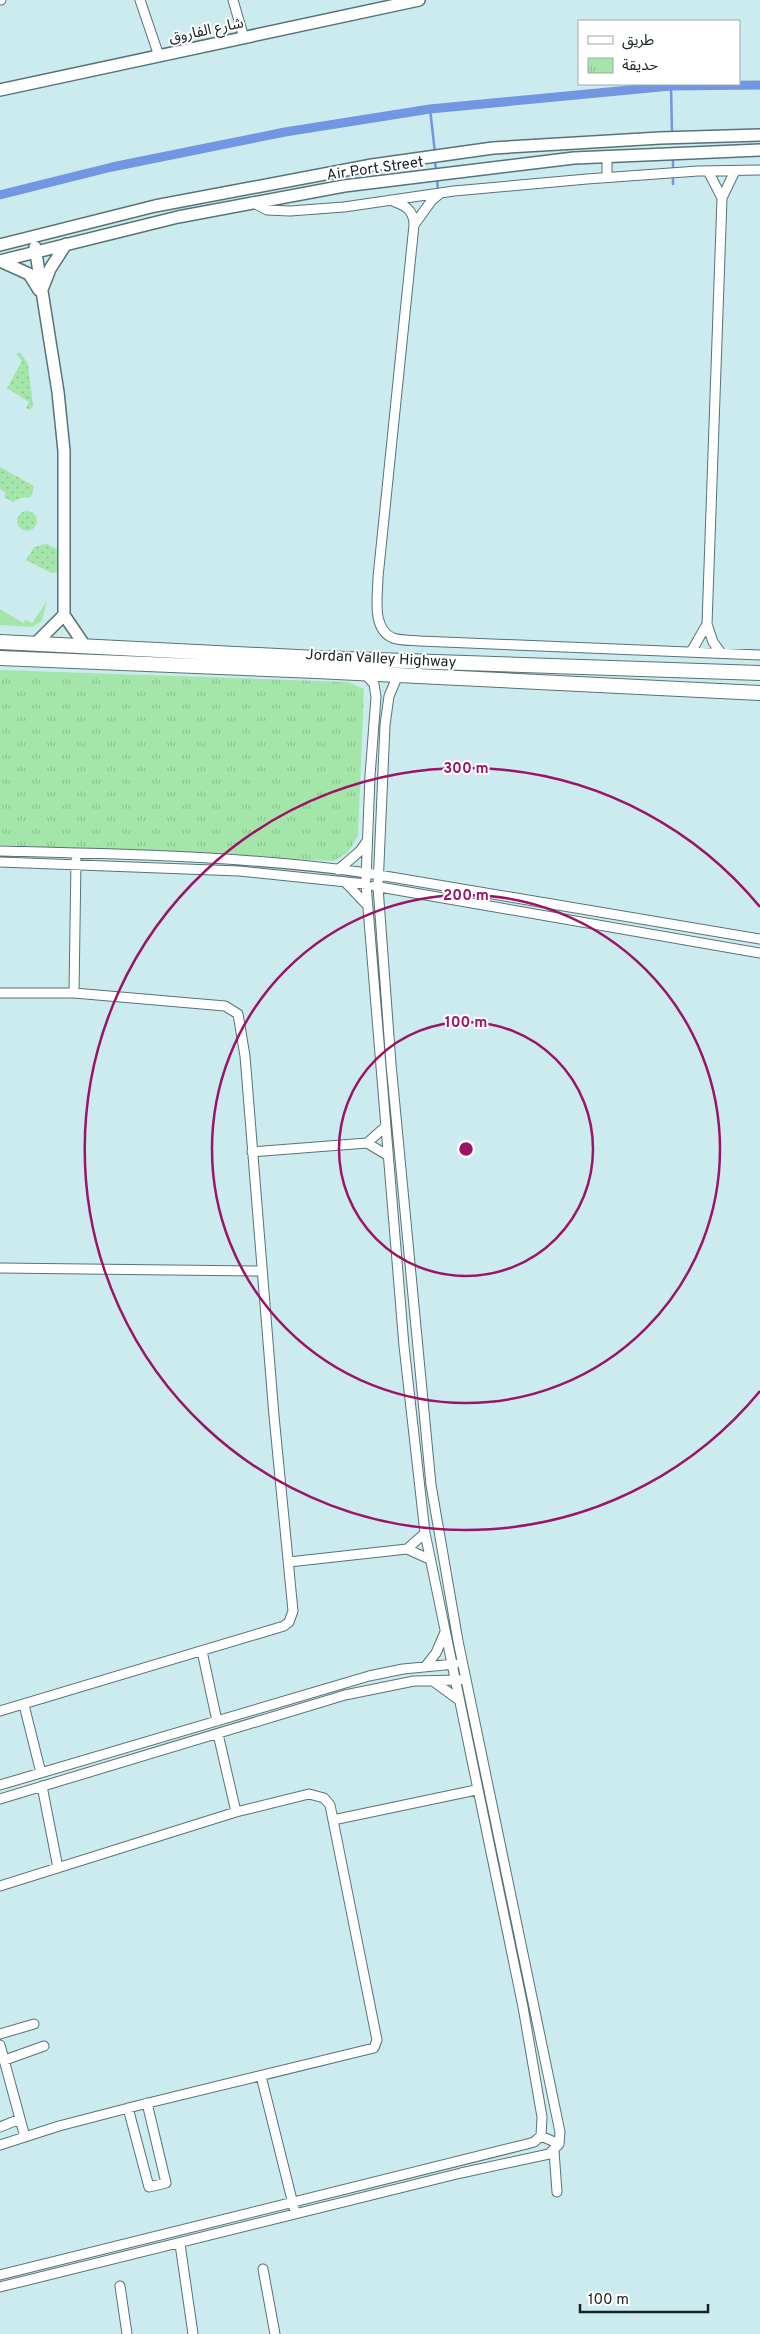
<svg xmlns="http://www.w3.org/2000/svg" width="760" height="2334" font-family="Overpass,'Noto Sans Arabic',sans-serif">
<defs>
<pattern id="grass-dots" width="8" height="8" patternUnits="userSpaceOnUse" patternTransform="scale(1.25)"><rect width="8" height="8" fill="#a4e6aa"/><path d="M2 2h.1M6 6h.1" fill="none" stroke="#8cc592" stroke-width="1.8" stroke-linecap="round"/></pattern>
<pattern id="park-tufts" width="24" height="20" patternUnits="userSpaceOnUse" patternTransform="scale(1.25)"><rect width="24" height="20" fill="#a4e6aa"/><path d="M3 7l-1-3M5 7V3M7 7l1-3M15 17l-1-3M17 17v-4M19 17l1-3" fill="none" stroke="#8cc592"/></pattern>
</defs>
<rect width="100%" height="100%" fill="#ccebef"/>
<path fill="url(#grass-dots)" d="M20,352l8,12 5,42 -3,4 -4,-2 3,-6 -22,-14 15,-27 -6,-7z
M0,467l34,19 -3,11 -10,1 -8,4 -9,-5 2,-4 -6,-4z
M17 521a10 10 0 1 1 20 0a10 10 0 1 1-20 0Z
M46,544l13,6 1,9 -2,14 -9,-1 -23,-12 8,-13z"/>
<path fill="url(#park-tufts)" d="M47,601l-5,20 -10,6 -32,-2v-16l23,14 3,-3 6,3z
M0,670l348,12 16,7 -6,147 -10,16 -14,9 -334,-16z"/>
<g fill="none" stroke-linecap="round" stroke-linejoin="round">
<path stroke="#7296e1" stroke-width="2.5" d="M671,86l1,48
M430,109l5,44
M673,157v27
M435,159l1,12
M437,179l1,12"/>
<path stroke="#7296e1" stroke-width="9" d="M0,195l112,-28 173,-35 145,-23 241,-23 89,-1"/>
<defs>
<path id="minor" d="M0,0h1
M140,0l19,56
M233,0l11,38
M607,156v21
M708,171l14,27
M390,200c14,5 24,9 24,25l-36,352c0,18 -7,52 15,61 8,3 19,2 27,3l340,14
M252,202l15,8 23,1 54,-4 110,-16 133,-12 111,-8 62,-1
M414,225l18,-25 9,-7
M691,652l16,-28
M721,653l-8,-11 -6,-18 15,-426 13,-27
M365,674l9,10 2,13 -6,79 -4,103
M0,851c122,3 245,5 367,22l393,66
M0,862l239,9 127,13 38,462 21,187 98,474 19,110 -1,19 -7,6 -11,3 -523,130
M338,870l22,-19 7,-10
M345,882l22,23
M374,886l386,67
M0,993h74l151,13 13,8 7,42 29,360 19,195 -4,11 -5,4 -284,85
M74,993l2,-133
M367,1143l18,-16
M252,1152l115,-9 20,12
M0,1268l262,3
M407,1549l18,-16
M289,1562l118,-13 22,10
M202,1651l15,70
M425,1667l11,-14 9,-21
M433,1681l26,19
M24,1705l17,68
M218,1734l18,78
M0,1785l369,-109 34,-7 52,-5
M42,1786l16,82
M0,1799l345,-104 69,-14 46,-1
M333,1820l143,-30
M0,1886l236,-74 73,-18 15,4 6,7 47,235 -3,8 -234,57 -81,21 -59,19
M0,2034l34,-10
M0,2045l25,92
M5,2060l39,-14
M261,2076l33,132
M128,2108l21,79 17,-4 -19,-80
M0,2127l20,-8
M541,2136l18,8
M554,2151l3,41
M180,2244l13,90
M263,2269l12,65
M120,2286l7,48
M0,2287l461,-114 88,-19 10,-10 1,-12 -102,-491 -27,-156 -40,-421 -13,-177 7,-162 4,-29 9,-21"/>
<path id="major" d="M0,90l419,-90
M0,245l155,-39 217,-41 121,-17 167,-10 100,-3
M35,247l23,145 6,59v164l21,31
M0,261l178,-44 166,-31 230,-28 186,-8
M0,261l29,13 10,16
M43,287l7,-18 16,-25
M36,643l28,-28"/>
<path id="highway" d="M0,642l317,16 443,15
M0,658l316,13 444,22"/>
</defs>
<use href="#minor" stroke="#577376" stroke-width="11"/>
<use href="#major" stroke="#577376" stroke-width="14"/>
<use href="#highway" stroke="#577376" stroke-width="16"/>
<use href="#minor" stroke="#fff" stroke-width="9"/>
<use href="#major" stroke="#fff" stroke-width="11"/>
<use href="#highway" stroke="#fff" stroke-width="14"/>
</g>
<g fill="none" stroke="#9c1465" stroke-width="2.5">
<circle cx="466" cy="1149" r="127"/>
<circle cx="466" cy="1149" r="254"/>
<path d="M760 1391A381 381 0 1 1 760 907"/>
</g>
<g text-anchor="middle" stroke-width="4" stroke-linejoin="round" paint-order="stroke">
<g font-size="15" fill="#172224" stroke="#fff">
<text transform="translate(206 30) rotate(-12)" y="5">شارع الفاروق</text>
<text transform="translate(375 168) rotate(-8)" y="5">Air Port Street</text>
<text transform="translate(381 658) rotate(3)" y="5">Jordan Valley Highway</text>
</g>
</g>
<circle cx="466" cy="1149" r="8" fill="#9c1465" stroke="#fff" stroke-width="2.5"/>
<g font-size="15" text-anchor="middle" font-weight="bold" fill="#9c1465" stroke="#fff" stroke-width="4" stroke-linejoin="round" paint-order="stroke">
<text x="466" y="773">300 m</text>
<text x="466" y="900">200 m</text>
<text x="466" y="1027">100 m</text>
</g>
<rect x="578" y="20" width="162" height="65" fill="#ffffff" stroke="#a2a7a7"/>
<rect x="588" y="36" width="25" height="8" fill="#ffffff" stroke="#a2a7a7"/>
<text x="622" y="45" font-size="15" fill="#172224">طريق</text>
<rect x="588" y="58" width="25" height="15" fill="url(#park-tufts)" stroke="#a2a7a7"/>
<text x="622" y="70" font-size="15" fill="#172224">حديقة</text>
<path d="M580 2304v8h128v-8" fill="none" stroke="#172224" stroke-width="2.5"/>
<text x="588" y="2304" font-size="15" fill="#172224" stroke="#ffffff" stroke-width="4" paint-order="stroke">100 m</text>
</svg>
